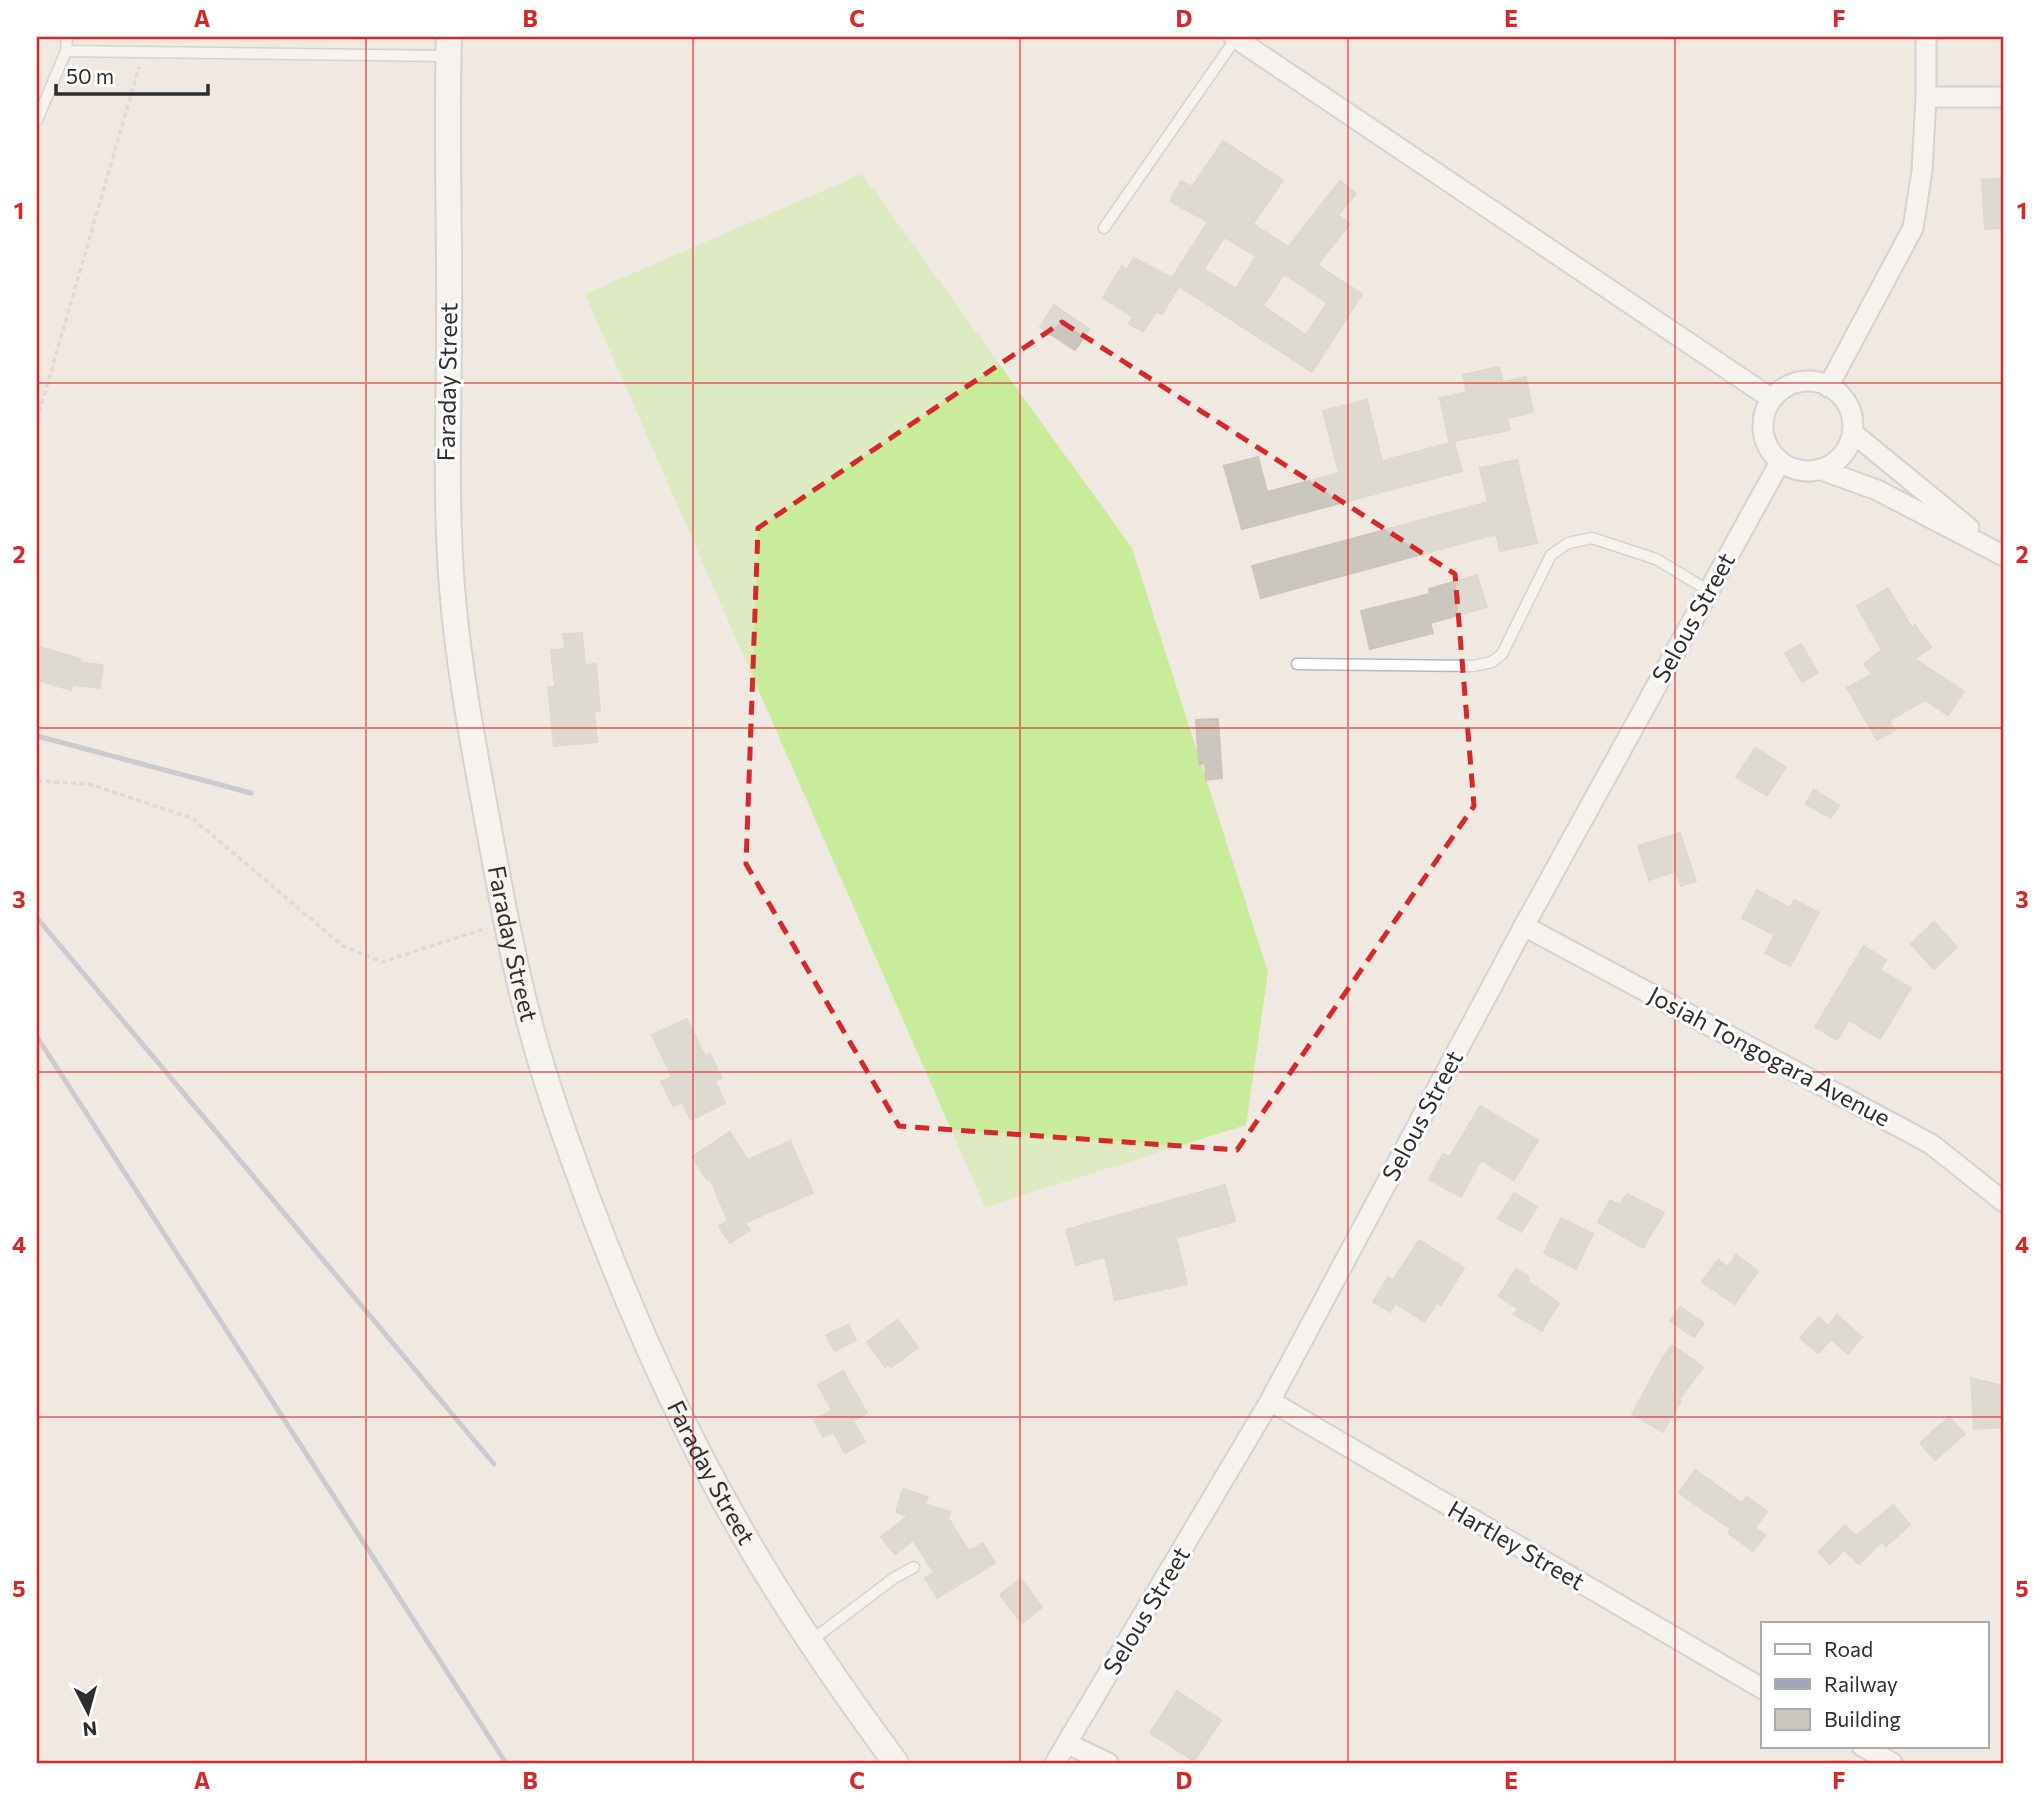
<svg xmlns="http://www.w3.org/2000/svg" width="2041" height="1800" font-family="Commissioner,sans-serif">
<rect width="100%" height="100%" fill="#efe9e1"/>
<path fill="#c9ec9a" d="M862,174l270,374 136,424 -22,153 -261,82 -400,-913z"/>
<path fill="#cbc7bf" stroke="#cbc5ba" stroke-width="2" fill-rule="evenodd" d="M1223,141l60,39 -30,44 35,23 52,-66 16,13 -18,21 12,9 -33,41 45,29 -50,78 -133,-86 -17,28 -6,-3 -13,21 -14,-8 4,-7 -30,-19 19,-32 5,4 7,-12 38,20 36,-56 -38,-21 11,-20 11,6zM1224,237l32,19 -20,33 -32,-20zM1284,274l43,29 -21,32 -43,-29z
M2004,178v50l-19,1 -3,-49z
M1054,305l35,24 -14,21 -35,-23z
M1499,367l4,15 23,-5 7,35 -26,6 3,12 -61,12 -9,-44 27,-6 -4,-17z
M1367,400l15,61 72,-19 8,29 -220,58 -18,-63 34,-9 9,35 72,-19 -16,-62z
M1517,460l20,83 -37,8 -4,-17 -235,64 -9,-32 236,-64 -8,-34z
M1477,575l10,32 -57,16 3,10 -63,16 -9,-38 69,-17 -1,-5z
M1888,588l24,40 3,-3 16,22 -16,12 49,32 -16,24 -23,-15 -36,21 6,9 -18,10 -30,-52 25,-14 -8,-10 18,-14 -25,-44z
M582,633l3,32 11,-1 4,47 -6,1 3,30 -43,4 -6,-59h7l-4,-37 14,-1 -2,-15z
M1801,644l17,29 -16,9 -17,-29z
M37,646l43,13 -1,3 24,3 -3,23 -27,-3 -2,5 -34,-10z
M1218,719l4,59 -16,2 -1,-17 -6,1 -3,-44z
M1755,748l31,19 -19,29 -31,-19z
M1814,790l25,15 -8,13 -25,-14z
M1680,833l16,48 -15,5 -5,-15 -27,9 -11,-34z
M1757,890l33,18 4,-8 25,13 -29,53 -25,-13 10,-18 -33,-17z
M1934,922l23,25 -23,22 -23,-25z
M1864,946l22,14 -6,10 31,18 -31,51 -31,-19 -12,20 -22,-13z
M687,1019l18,37 5,-2 12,24 -7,3 10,22 -34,17 -9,-18 -9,4 -12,-24 11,-5 -20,-42z
M1480,1106l58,34 -24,40 -33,-20 -20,37 -32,-18 14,-25 7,3z
M730,1132l18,28 42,-19 23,52 -68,30 5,7 -20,13 -11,-17 9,-5 -18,-43 -3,2 -15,-23z
M1225,1185l10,36 -59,17 11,46 -72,16 -10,-43 -29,8 -10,-35z
M1514,1193l23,14 -16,25 -23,-14z
M1627,1194l37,19 -21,35 -45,-26 12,-22 10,5z
M1561,1218l32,16 -17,35 -32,-16z
M1419,1240l45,28 -23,37 -4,-2 -13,19 -29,-19 -5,9 -17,-10 15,-25 5,3z
M1736,1255l22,16 -23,33 -33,-22 16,-22 10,7z
M1516,1269l13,8 -2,4 32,22 -17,28 -28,-17 4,-5 -19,-13z
M1680,1307l24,16 -10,14 -24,-16z
M1837,1315l25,22 -14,17 -17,-15 -13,14 -18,-15 19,-21 9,9z
M898,1320l20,28 -27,19 -2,-3 -4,3 -18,-25z
M848,1325l8,15 -21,11 -9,-16z
M1672,1345l31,22 -24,33 2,1 -18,31 -31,-18 30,-55z
M843,1371l24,42 -14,8 12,21 -20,11 -12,-21 -10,5 -9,-17 18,-10 -14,-25z
M1971,1378l33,8v41l-30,2z
M1949,1417l16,17 -30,26 -15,-17z
M1695,1470l47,33 5,-6 20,14 -12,17 10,7 -12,16 -25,-18 3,-4 -52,-36z
M903,1489l25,8 -3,7 25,8 -2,6 21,33 14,-8 12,20 -58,35 -12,-20 9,-5 -21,-33 -18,14 -14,-17 27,-21 -12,-4z
M1893,1505l17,20 -24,21 -4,-5 -23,23 -15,-14 -14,14 -12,-12 27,-27 11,11z
M1021,1579l21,28 -20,16 -22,-28z
M1177,1691l44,29 -27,41 -44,-28z"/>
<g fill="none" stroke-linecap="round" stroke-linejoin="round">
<defs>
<path id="service" d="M66,51l382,5
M37,120l29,-69 1,-14
M1104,228l132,-190
M1297,664l176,2 19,-4 10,-8 49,-99 17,-12 24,-5 64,21 53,32
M812,1640l82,-62 20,-11"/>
<path id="minor" d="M1234,37l538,362
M1926,97h78
M1763 426a45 45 0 1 1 90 0a45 45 0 1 1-90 0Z
M1828,387l85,-159 9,-57 4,-74v-60
M1853,433l116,95
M1819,469l58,21 127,66
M1524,926l407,218 73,58
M1270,1401l493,288
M1068,1744l40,19
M1862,1746l30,17
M1055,1763l215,-362 254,-475 256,-464"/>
<g id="tertiary">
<path id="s1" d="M449,37c-3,98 1,195 0,293 0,86 -4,171 3,257 6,76 20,151 34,226 13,72 26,144 45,215 16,60 37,117 58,174 40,106 85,210 141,309 49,88 106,171 166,252"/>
</g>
</defs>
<use href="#service" stroke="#b4b7c1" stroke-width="13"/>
<use href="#minor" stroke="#b4b7c1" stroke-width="23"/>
<use href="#tertiary" stroke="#b4b7c1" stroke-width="28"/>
<path stroke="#c9c9c9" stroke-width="3.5" stroke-dasharray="5 3.5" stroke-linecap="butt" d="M37,420l102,-353
M37,781l52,3 103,34 151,128 39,16 105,-34"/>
<use href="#service" stroke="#fff" stroke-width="10"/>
<use href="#minor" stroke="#fff" stroke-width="19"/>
<use href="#tertiary" stroke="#fff" stroke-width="24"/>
<path stroke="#a3a6b8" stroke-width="5" d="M37,736l214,57
M37,918l457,546
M37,1037l469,726"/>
</g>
<path d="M0 0H2041V1800H0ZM1062,322l393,252 19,232 -237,344 -338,-24 -153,-262 12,-336z" fill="#efe9e1" fill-opacity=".55" fill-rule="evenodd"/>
<path fill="none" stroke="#d62828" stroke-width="5" stroke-dasharray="14 9" stroke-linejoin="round" d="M1062,322l393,252 19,232 -237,344 -338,-24 -153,-262 12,-336z"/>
<path fill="none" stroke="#d62828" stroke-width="2" stroke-opacity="0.55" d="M366,37v1726M693,37v1726M1020,37v1726M1348,37v1726M1675,37v1726M37,383h1967M37,728h1967M37,1072h1967M37,1417h1967"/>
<g text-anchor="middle" stroke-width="6" stroke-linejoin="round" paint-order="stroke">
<g font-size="24" fill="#2e2e2e" stroke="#fff">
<text transform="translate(448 382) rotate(-89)" y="8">Faraday Street</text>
<text transform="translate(1694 618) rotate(-61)" y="8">Selous Street</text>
<text dy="8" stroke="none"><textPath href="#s1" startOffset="912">Faraday Street</textPath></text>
<text transform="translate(1769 1057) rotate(28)" y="8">Josiah Tongogara Avenue</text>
<text transform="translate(1423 1116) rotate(-62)" y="8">Selous Street</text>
<text dy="8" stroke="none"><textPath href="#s1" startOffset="1479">Faraday Street</textPath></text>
<text transform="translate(1516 1546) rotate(30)" y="8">Hartley Street</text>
<text transform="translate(1147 1611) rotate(-59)" y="8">Selous Street</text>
</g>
</g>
<rect width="2041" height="1800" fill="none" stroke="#ffffff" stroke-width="77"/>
<rect x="1761" y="1622" width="228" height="126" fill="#ffffff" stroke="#ababab" stroke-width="2"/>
<rect x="1775" y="1644" width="35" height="10" fill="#ffffff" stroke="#ababab" stroke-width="2"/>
<text x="1824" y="1657" font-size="21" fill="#2e2e2e">Road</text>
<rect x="1775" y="1679" width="35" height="10" fill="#a3a6b8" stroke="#ababab" stroke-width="2"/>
<text x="1824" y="1692" font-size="21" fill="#2e2e2e">Railway</text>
<rect x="1775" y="1709" width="35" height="21" fill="#cbc7bf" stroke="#ababab" stroke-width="2"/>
<text x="1824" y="1727" font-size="21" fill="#2e2e2e">Building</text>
<g transform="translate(88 1712) rotate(174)" stroke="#ffffff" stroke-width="5" paint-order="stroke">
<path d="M0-5L12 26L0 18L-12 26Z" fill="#2e2e2e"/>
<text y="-10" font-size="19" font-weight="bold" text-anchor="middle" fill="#2e2e2e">N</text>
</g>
<path d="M56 84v10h152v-10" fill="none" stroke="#2e2e2e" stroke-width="3.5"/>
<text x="66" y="84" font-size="21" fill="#2e2e2e" stroke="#ffffff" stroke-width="5" paint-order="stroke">50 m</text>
<rect x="38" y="38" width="1964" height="1724" fill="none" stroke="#d62828" stroke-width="2.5"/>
<g font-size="23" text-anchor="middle" font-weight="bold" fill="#d62828">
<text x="202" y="27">A</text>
<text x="530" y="27">B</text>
<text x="857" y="27">C</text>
<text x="1184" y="27">D</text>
<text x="1511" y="27">E</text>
<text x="1839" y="27">F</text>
<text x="19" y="219">1</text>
<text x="2022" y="219">1</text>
<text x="19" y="563">2</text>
<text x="2022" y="563">2</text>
<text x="19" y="908">3</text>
<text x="2022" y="908">3</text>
<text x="19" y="1253">4</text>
<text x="2022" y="1253">4</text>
<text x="19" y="1597">5</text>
<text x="2022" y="1597">5</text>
<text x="202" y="1789">A</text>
<text x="530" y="1789">B</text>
<text x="857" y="1789">C</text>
<text x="1184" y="1789">D</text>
<text x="1511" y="1789">E</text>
<text x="1839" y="1789">F</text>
</g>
</svg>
